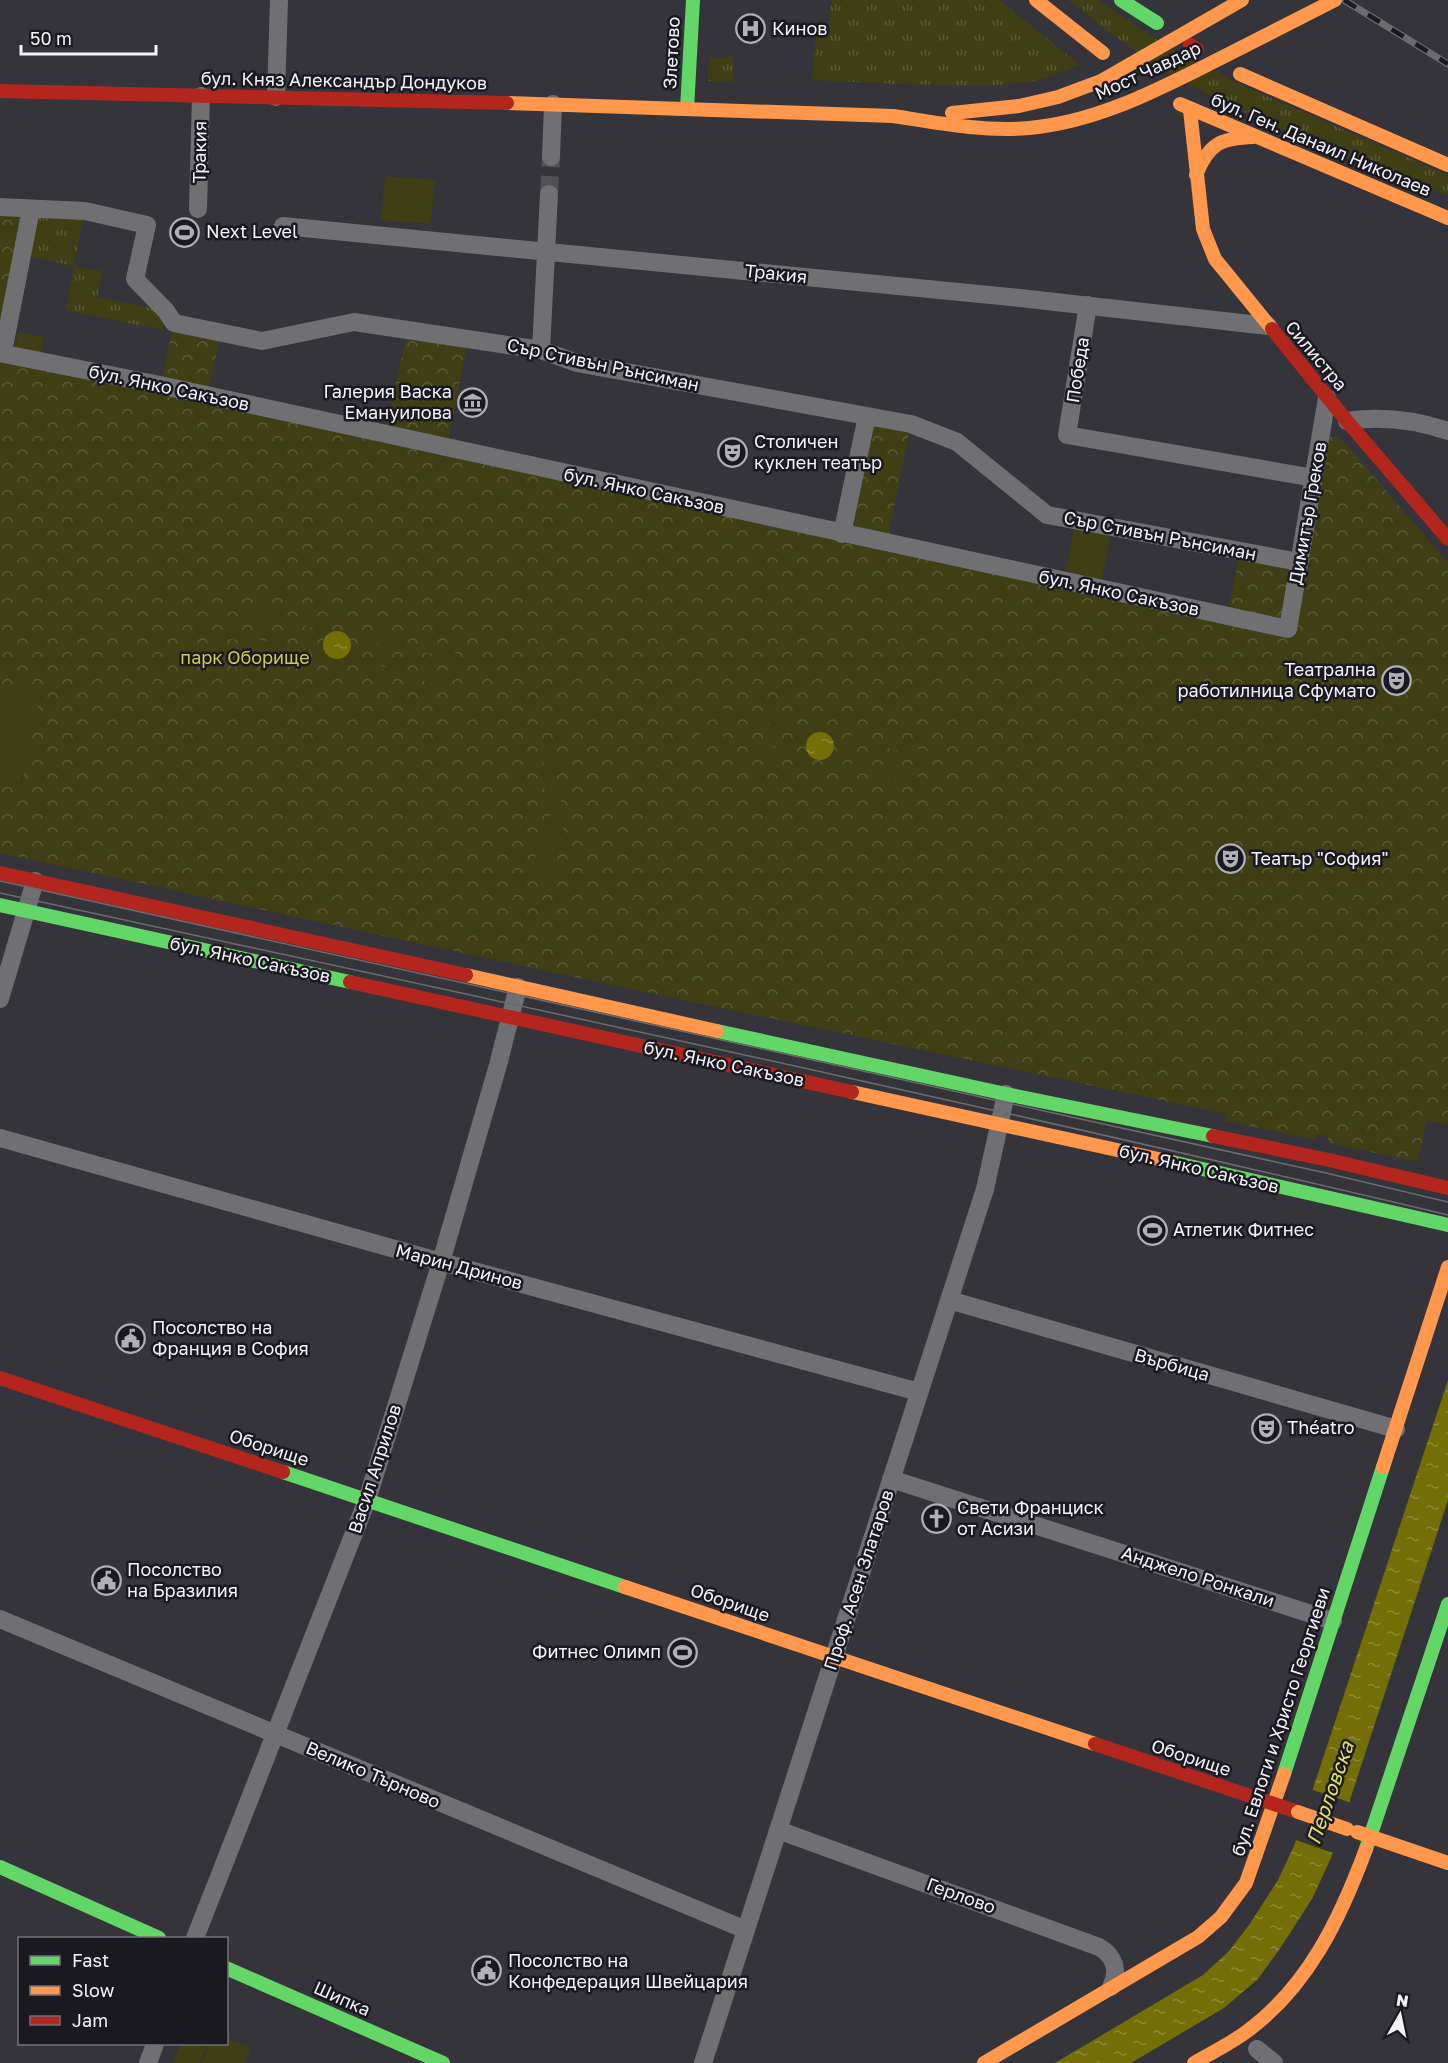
<svg xmlns="http://www.w3.org/2000/svg" width="1448" height="2063" font-family="'Golos Text',sans-serif">
<defs>
<pattern id="grass-tufts" width="24" height="20" patternUnits="userSpaceOnUse" patternTransform="scale(1.5)"><rect width="24" height="20" fill="#3f3e15"/><path d="M3 7l-1-3M5 7V3M7 7l1-3M15 17l-1-3M17 17v-4M19 17l1-3" fill="none" stroke="#5b5a38"/></pattern>
<pattern id="park-crowns" width="20" height="18" patternUnits="userSpaceOnUse" patternTransform="scale(1.5)"><rect width="20" height="18" fill="#3f3e15"/><path d="M2 6a3 3 0 1 1 6 0M12 15a3 3 0 1 1 6 0" fill="none" stroke="#5b5a38"/></pattern>
<pattern id="water-ripples" width="26" height="14" patternUnits="userSpaceOnUse" patternTransform="scale(1.5)"><rect width="26" height="14" fill="#736e06"/><path d="M2 4q2-2 4 0t4 0M15 11q2-2 4 0t4 0" fill="none" stroke="#8e8a38"/></pattern>
</defs>
<rect width="100%" height="100%" fill="#34343a"/>
<path fill="url(#grass-tufts)" d="M831,0h169l80,65 -43,16 -50,5 -93,-2 -82,-4 4,-45 12,-2z
M1068,0h30l70,47 73,38 207,90v21l-98,-38 -132,-58 -56,-31 -49,-34z
M709,57h24v25l-25,-1z
M31,209l54,2 -11,55 28,5 -5,26 69,14 -4,19 -96,-20 8,-44 -51,-11z"/>
<path fill="url(#park-crowns)" d="M0,207l31,2 -31,144z
M174,323l47,11 -14,62 -47,-11z
M408,330l60,9 -21,109 -63,-13z
M0,360l164,32 1130,245 32,-194 4,-6h7l8,6 103,120v562l-22,-4 -8,41 -90,-19v-7l-11,-2 -2,6 -90,-19 1,-7 -666,-140 -560,-121z
M867,416l44,8 -24,119 -45,-9z
M1240,552l54,10 -11,62 -55,-12z"/>
<path fill="#3f3e15" d="M385,176l50,4 -4,44 -50,-4z
M18,332l26,5 -3,16 -26,-5z
M1075,521l37,8 -12,60 -36,-7z
M224,603l91,20 -1,5 -91,-19z
M218,631l91,19 -1,5 -91,-19z
M368,635l90,19 -1,5 -90,-19z
M362,662l90,19 -1,6 -91,-20z
M0,684l41,9 -18,85 -23,-5z
M706,705l91,19 -1,5 -91,-19z
M700,732l91,19 -1,5 -91,-19z
M850,735l90,19 -1,5 -90,-19z
M555,754c6,8 0,18 0,27 1,11 8,21 9,32 1,12 -3,21 -7,32 -4,15 0,20 -10,35l-8,1 -4,-10 1,-27c3,-4 7,-7 10,-11 16,-24 -14,-49 0,-76z
M844,762l91,19 -1,6 -91,-19z
M227,2038l24,9 -6,16h-43l7,-19h17z
M180,2044h28l-8,19h-27z"/>
<path fill="url(#water-ripples)" d="M323 645a14 14 0 1 1 28 0a14 14 0 1 1-28 0Z
M806 746a14 14 0 1 1 28 0a14 14 0 1 1-28 0Z
M1448,1380v120l-117,358 -19,41 -31,48 -23,32 -34,29 -93,55h-76l148,-88 26,-24 20,-26 29,-45 16,-34z"/>
<path fill="#34343a" d="M1310,1789l42,14 -16,51 -43,-15z"/>
<g fill="none" stroke-linecap="round" stroke-linejoin="round">
<path stroke="#515057" stroke-width="18" stroke-dasharray="18 9" stroke-linecap="butt" d="M549,194l2,-37"/>
<path stroke="#707073" stroke-width="18" d="M276,97l3,-97
M551,157l2,-53
M0,207l85,4 62,14 -12,54 31,32 8,12 88,18 92,-19 187,28 36,13 334,61 46,18 90,73 252,47
M198,209l3,-113
M283,226l737,72 248,28
M1088,305l-21,130 247,43
M541,350l8,-156
M3,352l28,-143
M0,353l160,32 1128,244 39,-231
M1347,421c34,-5 68,-1 101,10
M842,534l25,-118
M0,999l35,-118
M0,1138l441,124 478,130
M949,1300l447,129
M891,1479l442,142
M0,1619l746,311
M778,1830l321,117c16,9 20,24 12,40
M195,1938l172,-438 74,-238 57,-197 20,-78
M1257,2049l17,14
M148,2063l7,-19
M703,2063l282,-874 21,-95"/>
<path stroke="#63d668" stroke-width="14" d="M1121,0l36,23
M687,109l6,-109
M0,905l350,77
M717,1031l289,63 207,42
M1172,1162l276,63
M283,1472l342,115
M1284,1774l99,-307
M1366,1849l82,-245
M0,1867l159,71
M226,1968l217,95"/>
<path stroke="#ff974d" stroke-width="14" d="M1036,0l67,53
M1240,74l208,91
M507,103l386,13
M1180,104l268,114
M1190,110l13,119 12,30 57,70
M1196,175c13,-32 25,-37 58,-38
M466,975l251,56
M852,1092l320,70
M1383,1467l65,-200
M625,1587l470,157
M1357,1832l91,31
M984,2063l214,-126 23,-20 25,-34 38,-109
M1194,2063c17,-10 36,-19 52,-31 62,-45 94,-113 120,-183"/>
<path stroke="#b3261e" stroke-width="14" d="M1190,45l7,4
M0,91l507,12
M1272,329l75,92 101,118
M0,873l466,102
M350,982l502,110
M1213,1136l116,24 119,28
M0,1378l283,94
M1095,1744l203,68"/>
<path stroke="#6b6b70" stroke-width="1.5" d="M0,881l1326,292 122,29
M0,893c483,105 967,208 1448,322"/>
<defs>
<path id="rail" d="M1344,0l104,64"/>
</defs>
<use href="#rail" stroke="#6b6b70" stroke-width="7"/>
<use href="#rail" stroke="#1a1920" stroke-width="4.5" stroke-dasharray="14" stroke-linecap="butt"/>
<path stroke="#ff974d" stroke-width="14" d="M952,113l67,-7 39,-9 43,-16 141,-81
M893,116c45,7 91,16 136,12 68,-6 128,-38 188,-68 39,-20 79,-40 118,-60
M1298,1812l49,17"/>
</g>
<defs>
<symbol id="hospital-ring" viewBox="-11 -11 22 22"><circle r="9.5" fill="#1a1920" stroke="#b0b0b8" stroke-width="1.5"/><path d="M-5-5h3v3.5h4V-5h3V5h-3V1.5h-4V5h-3Z" fill="#b0b0b8"/></symbol>
<symbol id="stadium-ring" viewBox="-11 -11 22 22"><circle r="9.5" fill="#1a1920" stroke="#b0b0b8" stroke-width="1.5"/><path d="M0-5a6.5 5 0 1 0 0 10a6.5 5 0 1 0 0-10ZM-3.5-1.8h7v3.6h-7Z" fill="#b0b0b8"/></symbol>
<symbol id="museum-ring" viewBox="-11 -11 22 22"><circle r="9.5" fill="#1a1920" stroke="#b0b0b8" stroke-width="1.5"/><path d="M0-6L6-3V-2H-6V-3ZM-5-1h2V3h-2ZM-1-1h2V3h-2ZM3-1h2V3H3ZM-6 4H6V6H-6Z" fill="#b0b0b8"/></symbol>
<symbol id="theatre-ring" viewBox="-11 -11 22 22"><circle r="9.5" fill="#1a1920" stroke="#b0b0b8" stroke-width="1.5"/><path d="M-5-5.5Q0-4 5-5.5V0Q5 5 0 6Q-5 5-5 0ZM-3.3-2.5H-1v1.5H-3.3ZM1-2.5H3.3v1.5H1ZM-2.8 1Q0 5.5 2.8 1Z" fill="#b0b0b8"/></symbol>
<symbol id="civic-ring" viewBox="-11 -11 22 22"><circle r="9.5" fill="#1a1920" stroke="#b0b0b8" stroke-width="1.5"/><path d="M-.6-6.5H3V-4.5H.6V-3L4-1V1h2V6H-6V1h2V-1L-.6-3ZM-1.2 2.5V6h2.4V2.5Z" fill="#b0b0b8"/></symbol>
<symbol id="church-ring" viewBox="-11 -11 22 22"><circle r="9.5" fill="#1a1920" stroke="#b0b0b8" stroke-width="1.5"/><path d="M-1.2-6h2.4v3.5h3.3v2.4h-3.3V6h-2.4V-.1h-3.3v-2.4h3.3Z" fill="#b0b0b8"/></symbol>
</defs>
<g fill-rule="evenodd">
<use href="#hospital-ring" x="734" y="12" width="33" height="33"/>
<use href="#stadium-ring" x="168" y="216" width="33" height="33"/>
<use href="#museum-ring" x="456" y="386" width="33" height="33"/>
<use href="#theatre-ring" x="716" y="436" width="33" height="33"/>
<use href="#theatre-ring" x="1380" y="664" width="33" height="33"/>
<use href="#theatre-ring" x="1214" y="842" width="33" height="33"/>
<use href="#stadium-ring" x="1136" y="1214" width="33" height="33"/>
<use href="#civic-ring" x="114" y="1322" width="33" height="33"/>
<use href="#theatre-ring" x="1250" y="1412" width="33" height="33"/>
<use href="#church-ring" x="920" y="1502" width="33" height="33"/>
<use href="#civic-ring" x="90" y="1564" width="33" height="33"/>
<use href="#stadium-ring" x="666" y="1636" width="33" height="33"/>
<use href="#civic-ring" x="470" y="1954" width="33" height="33"/>
</g>
<g text-anchor="middle" stroke-width="5" stroke-linejoin="round" paint-order="stroke">
<g font-size="18" fill="#f3f2fc" stroke="#1a1920" text-anchor="start">
<text x="772" y="35">Кинов</text>
<text x="206" y="238">Next Level</text>
<text x="452" y="398" text-anchor="end">Галерия Васка<tspan x="452" dy="21">Емануилова</tspan></text>
<text x="754" y="448">Столичен<tspan x="754" dy="21">куклен театър</tspan></text>
<text x="1376" y="676" text-anchor="end">Театрална<tspan x="1376" dy="21">работилница Сфумато</tspan></text>
<text x="1251" y="865">Театър "София"</text>
<text x="1173" y="1236">Атлетик Фитнес</text>
<text x="152" y="1334">Посолство на<tspan x="152" dy="21">Франция в София</tspan></text>
<text x="1287" y="1434">Théatro</text>
<text x="957" y="1514">Свети Франциск<tspan x="957" dy="21">от Асизи</tspan></text>
<text x="127" y="1576">Посолство<tspan x="127" dy="21">на Бразилия</tspan></text>
<text x="661" y="1658" text-anchor="end">Фитнес Олимп</text>
<text x="508" y="1967">Посолство на<tspan x="508" dy="21">Конфедерация Швейцария</tspan></text>
</g>
<g font-size="18" fill="#f3f2fc" stroke="#1a1920">
<text transform="translate(672 53) rotate(-87)" y="6">Злетово</text>
<text transform="translate(1148 71) rotate(-25)" y="6">Мост Чавдар</text>
<text transform="translate(344 81) rotate(1)" y="6">бул. Княз Александър Дондуков</text>
<text transform="translate(1321 145) rotate(23)" y="6">бул. Ген. Данаил Николаев</text>
<text transform="translate(200 152) rotate(-89)" y="6">Тракия</text>
<text transform="translate(776 274) rotate(6)" y="6">Тракия</text>
<text transform="translate(1316 356) rotate(50)" y="6">Силистра</text>
<text transform="translate(603 365) rotate(12)" y="6">Сър Стивън Рънсиман</text>
<text transform="translate(1078 370) rotate(-81)" y="6">Победа</text>
<text transform="translate(169 388) rotate(12)" y="6">бул. Янко Сакъзов</text>
<text transform="translate(644 491) rotate(12)" y="6">бул. Янко Сакъзов</text>
<text transform="translate(1308 513) rotate(-80)" y="6">Димитър Греков</text>
<text transform="translate(1160 536) rotate(11)" y="6">Сър Стивън Рънсиман</text>
<text transform="translate(1119 593) rotate(12)" y="6">бул. Янко Сакъзов</text>
<text transform="translate(250 960) rotate(12)" y="6">бул. Янко Сакъзов</text>
<text transform="translate(724 1064) rotate(12)" y="6">бул. Янко Сакъзов</text>
<text transform="translate(1199 1169) rotate(13)" y="6">бул. Янко Сакъзов</text>
<text transform="translate(459 1267) rotate(15)" y="6">Марин Дринов</text>
<text transform="translate(1172 1365) rotate(16)" y="6">Върбица</text>
<text transform="translate(269 1448) rotate(18)" y="6">Оборище</text>
<text transform="translate(375 1469) rotate(-72)" y="6">Васил Априлов</text>
<text transform="translate(1198 1577) rotate(18)" y="6">Анджело Ронкали</text>
<text transform="translate(859 1580) rotate(-72)" y="6">Проф. Асен Златаров</text>
<text transform="translate(730 1603) rotate(19)" y="6">Оборище</text>
<text transform="translate(1281 1722) rotate(-72)" y="6">бул. Евлоги и Христо Георгиеви</text>
<text transform="translate(1191 1758) rotate(18)" y="6">Оборище</text>
<text transform="translate(373 1775) rotate(23)" y="6">Велико Търново</text>
<text transform="translate(961 1896) rotate(20)" y="6">Герлово</text>
<text transform="translate(342 1999) rotate(24)" y="6">Шипка</text>
</g>
<g font-size="18" fill="#cfca4b" stroke="#1a1920">
<text x="245" y="664">парк Оборище</text>
</g>
<g font-size="20" font-style="italic" fill="#e4e062" stroke="#1a1920">
<text transform="translate(1330 1793) rotate(-71)" y="7">Перловска</text>
</g>
</g>
<rect x="18" y="1937" width="210" height="108" fill="#1a1920" stroke="#717078" stroke-width="1.5"/>
<rect x="30" y="1956" width="30" height="9" fill="#63d668" stroke="#717078" stroke-width="1.5"/>
<text x="72" y="1967" font-size="18" fill="#f3f2fc">Fast</text>
<rect x="30" y="1986" width="30" height="9" fill="#ff974d" stroke="#717078" stroke-width="1.5"/>
<text x="72" y="1997" font-size="18" fill="#f3f2fc">Slow</text>
<rect x="30" y="2016" width="30" height="9" fill="#b3261e" stroke="#717078" stroke-width="1.5"/>
<text x="72" y="2027" font-size="18" fill="#f3f2fc">Jam</text>
<g transform="translate(1400 2015) rotate(9)" stroke="#1a1920" stroke-width="4.5" paint-order="stroke">
<path d="M0-4.5L10 22L0 15L-10 22Z" fill="#f3f2fc"/>
<text y="-9" font-size="16" font-weight="bold" text-anchor="middle" fill="#f3f2fc">N</text>
</g>
<path d="M21 45v9h135v-9" fill="none" stroke="#f3f2fc" stroke-width="3"/>
<text x="30" y="45" font-size="18" fill="#f3f2fc" stroke="#1a1920" stroke-width="4.5" paint-order="stroke">50 m</text>
</svg>
